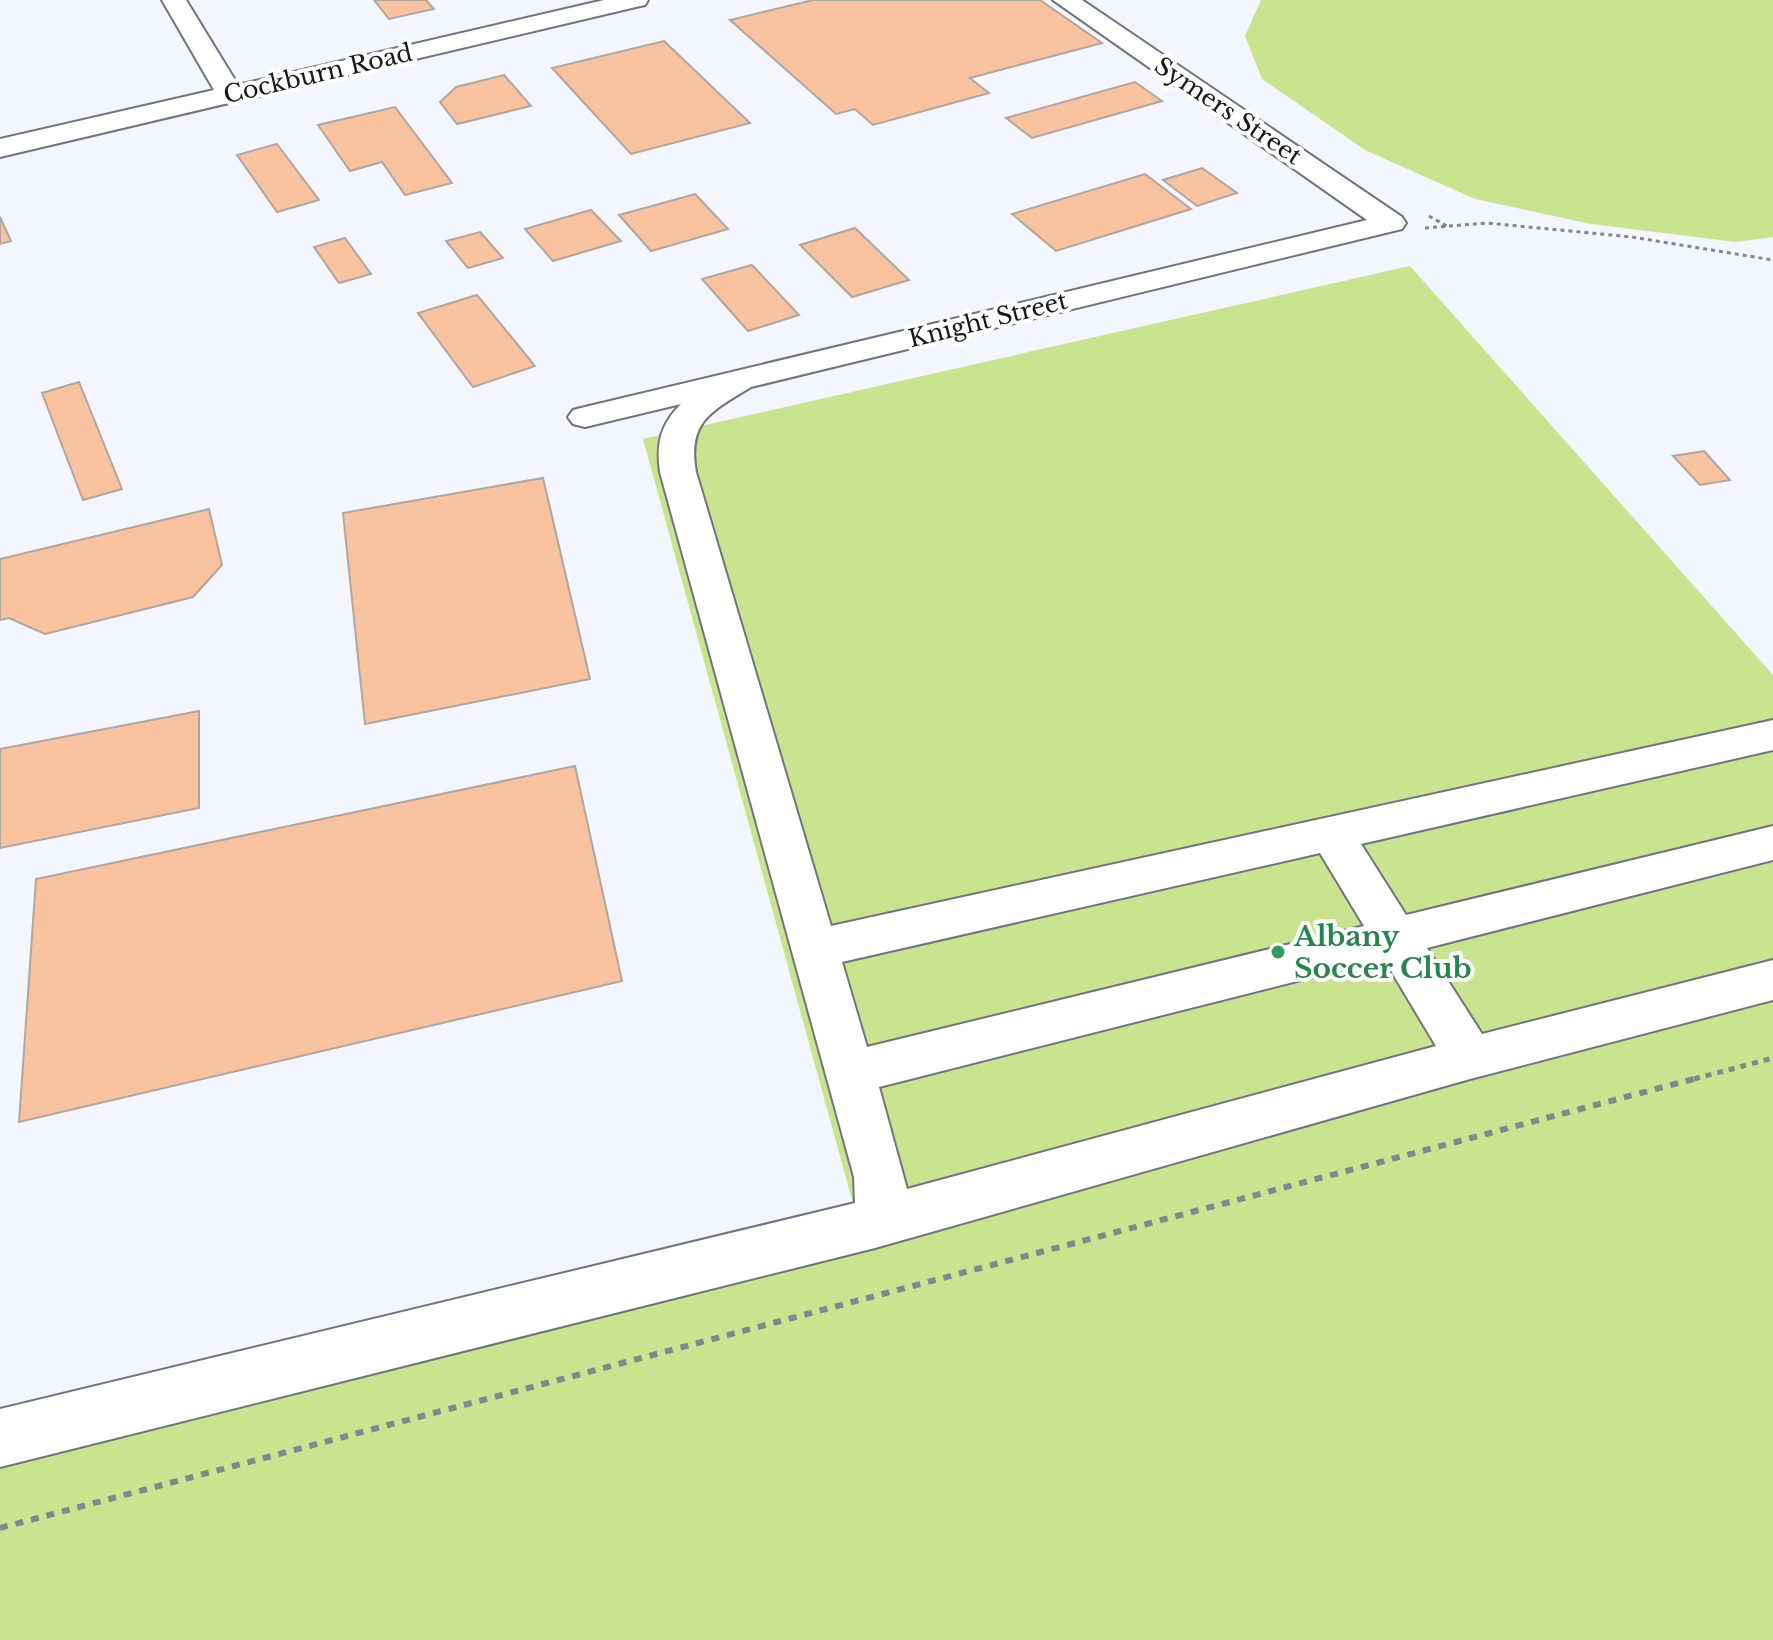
<svg xmlns="http://www.w3.org/2000/svg" width="1773" height="1640" font-family="'Libre Baskerville',serif">
<rect width="100%" height="100%" fill="#f3f6ff"/>
<path fill="#cae38f" d="M1261,0h512v237l-37,5 -145,-18 -116,-25 -110,-49 -103,-71 -17,-43z
M1410,266l363,409v965h-1773v-181l860,-230 -217,-790z"/>
<path fill="#f8c29f" stroke="#b0a69f" stroke-width="2" d="M374,0h52l8,9 -45,10z
M813,0h227l62,43 -132,35 19,15 -116,32 -18,-16 -19,5 -106,-94z
M664,41l86,82 -119,31 -79,-86z
M504,75l27,31 -74,18 -17,-22 16,-15z
M1135,82l27,19 -130,37 -26,-20z
M395,107l57,76 -47,12 -23,-33 -32,9 -32,-46z
M277,144l42,56 -42,12 -40,-57z
M1202,168l35,25 -40,13 -34,-26z
M1145,174l46,35 -135,42 -44,-37z
M695,194l33,35 -77,22 -32,-36z
M591,210l30,31 -68,20 -28,-32z
M0,217l11,24 -11,3z
M855,228l54,52 -57,17 -52,-52z
M480,232l23,26 -35,10 -22,-27z
M345,238l26,36 -32,9 -25,-36z
M752,265l47,50 -51,16 -46,-52z
M477,295l58,71 -62,21 -55,-74z
M79,382l43,107 -39,11 -41,-107z
M1704,451l26,29 -30,5 -27,-29z
M543,478l47,201 -225,45 -22,-211z
M209,509l13,56 -29,32 -148,37 -36,-16 -9,2v-61z
M199,711v97l-199,40v-99z
M575,766l47,215 -603,141 17,-243z"/>
<g fill="none" stroke-linecap="round" stroke-linejoin="round">
<defs>
<path id="minor" d="M162,0h24l52,85 366,-85h44l-3,5 -9,2 -636,150v-18l214,-49z
M1053,0h29l320,217 4,6 -4,6 -651,158c-39,24 -64,34 -55,85l135,454 942,-206v30l-412,94 45,71 367,-89v34l-346,88 55,86 291,-74v40l-303,79 -595,169 -875,219v-58l855,-206 -1,-26 -194,-705c-4,-28 0,-47 21,-68l-96,23 -12,-3 -5,-7 5,-7 12,-3 782,-187zM1320,853l44,73 -497,121 -25,-85zM1384,959l52,87 -529,143 -28,-102z"/>
</defs>
<use href="#minor" stroke="#70747e" stroke-width="4"/>
<path stroke="#83868c" stroke-width="3" stroke-dasharray="4 4" stroke-linecap="butt" d="M1429,216l18,10
M1425,228l62,-5 145,14 141,23"/>
<path stroke="#83868c" stroke-width="5" stroke-dasharray="6 6" stroke-linecap="butt" d="M1694,1079l79,-21"/>
<path stroke="#83868c" stroke-width="6" stroke-dasharray="8 8" stroke-linecap="butt" d="M0,1528l1701,-451"/>
<use href="#minor" fill="#fff" fill-rule="evenodd"/>
</g>
<circle fill="#2e9e5b" stroke="#fff" stroke-width="3" cx="1278" cy="952" r="8"/>
<g text-anchor="middle" stroke-width="8" stroke-linejoin="round" paint-order="stroke">
<g font-size="24" fill="#17191d" stroke="#fff">
<text transform="translate(318 74) rotate(-13)" y="8">Cockburn Road</text>
<text transform="translate(1228 111) rotate(34)" y="8">Symers Street</text>
<text transform="translate(988 320) rotate(-14)" y="8">Knight Street</text>
</g>
<g font-size="28" font-weight="bold" fill="#27864d" stroke="#fff" text-anchor="start">
<text x="1294" y="946">Albany<tspan x="1294" dy="32">Soccer Club</tspan></text>
</g>
</g>
</svg>
